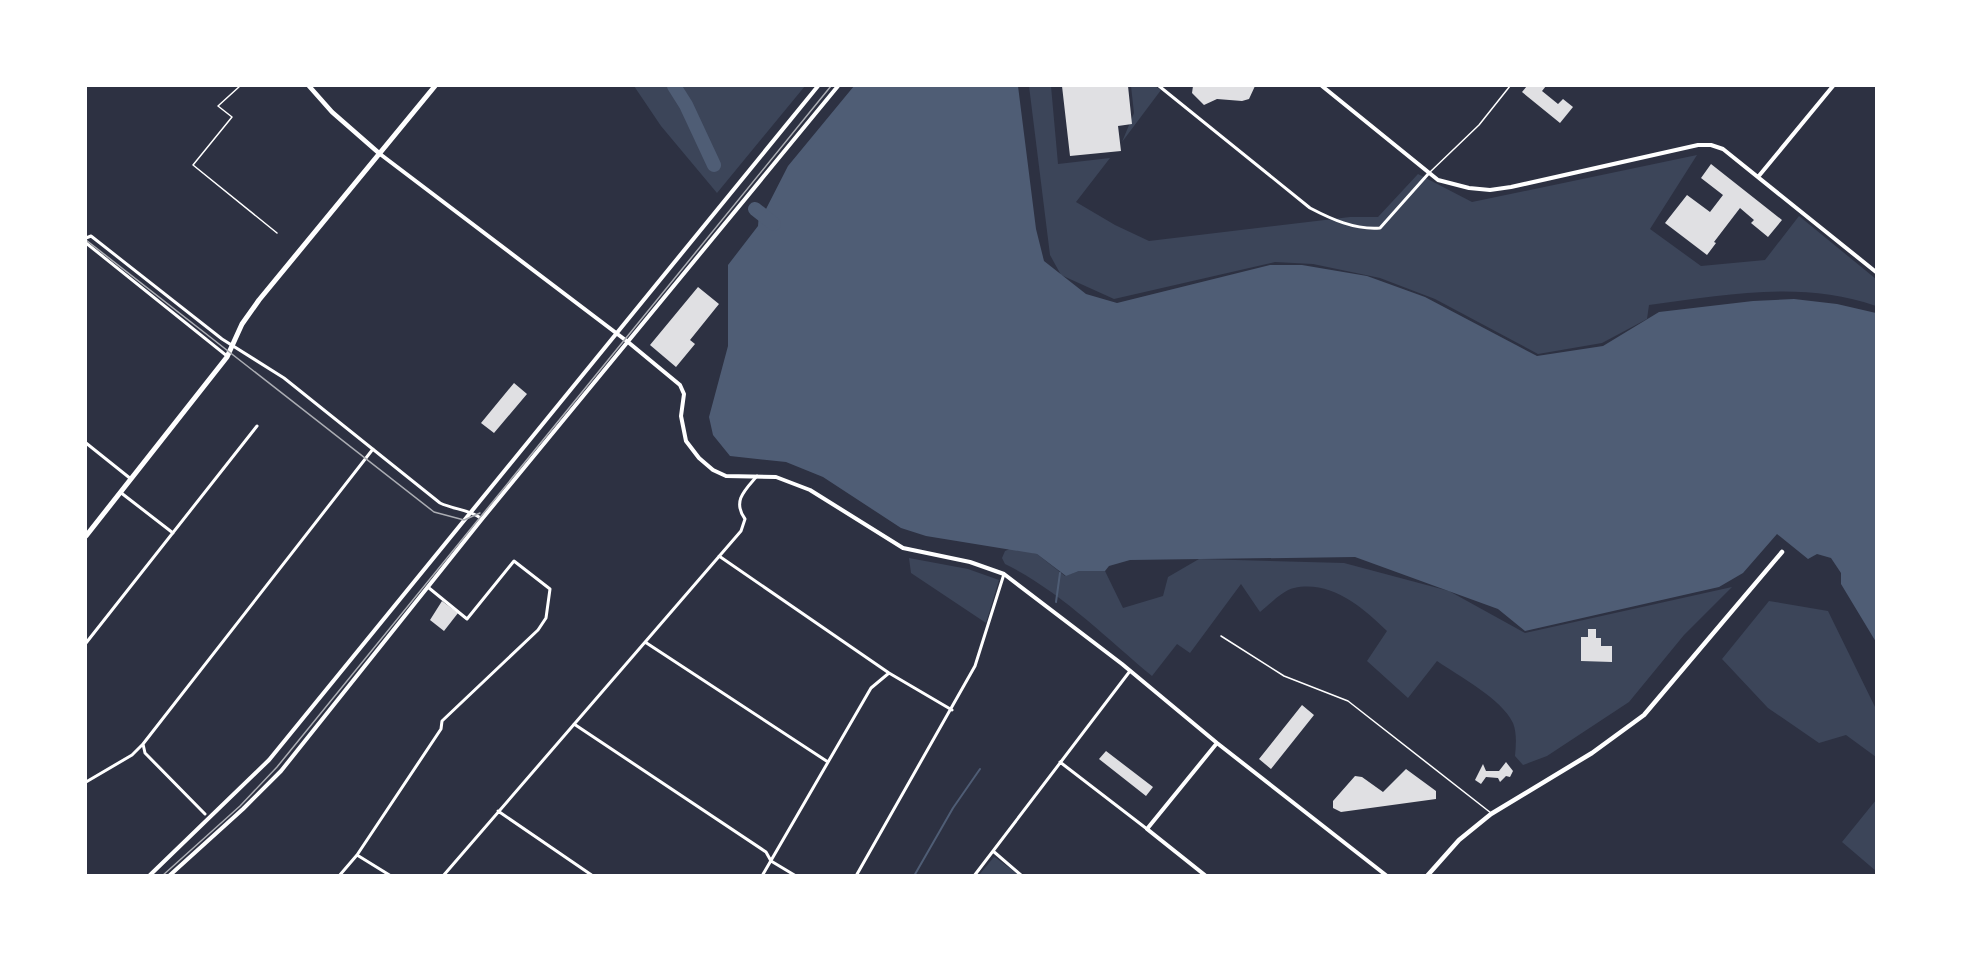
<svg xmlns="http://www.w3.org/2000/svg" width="1962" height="961" font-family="'Exo 2',sans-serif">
<rect width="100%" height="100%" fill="#2d3142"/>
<path fill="#3c4559" d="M634,86h171l-88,107 -56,-67z
M1029,86h22l7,78 52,-6 -34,44 39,23 34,16 201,-24h28l40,-43 54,28 225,-47 -47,74 51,37 64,-6 34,-44 77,63v27c-74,-26 -151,-11 -227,-1l-2,14 -45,24 -64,11 -103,-55 -55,-21 -67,-14 -38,-2 -161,37 -53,-24 -11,-20z
M1131,86h24l6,4 -39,52 12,-29z
M1012,548l25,6 28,22 14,-5h26l18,37 40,-12 5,-19 31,-18 145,4 105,28 76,42 207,-46 -48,48 -55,67 -82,54 -24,9 -8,-9c1,-11 2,-23 -2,-33 -11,-24 -54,-47 -76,-62l-29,37 -41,-37 20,-30c-25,-24 -56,-51 -93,-43 -11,2 -25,17 -34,24l-19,-28 -51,69 -13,-9 -25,32c-47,-39 -92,-85 -147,-112l-3,-6 3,-7z
M909,558l59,11 31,11 -13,43 -75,-50z
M1769,601l59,10 48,98v48l-30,-22 -27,8 -51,-35 -46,-49z
M1876,800v71l-34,-29z
M994,857l2,1 23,17h-40z"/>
<path fill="#4f5d75" d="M854,86h164l18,143 8,32 42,33 31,9 153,-38h32l65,11 58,21 112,59 66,-10 56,-34 94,-11 41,-2 43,5 39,9v329l-35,-58v-11l-10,-15 -14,-4 -9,5 -31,-25 -34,39 -24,14 -194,44 -27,-22 -143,-52 -225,3 -21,6 -4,5h-26l-13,5 -29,-22 -111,-18 -25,-8 -78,-51 -37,-15 -56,-6 -17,-21 -4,-18 19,-71v-81l30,-39 1,-13 7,-4 22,-43z"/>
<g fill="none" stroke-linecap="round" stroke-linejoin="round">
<path stroke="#4f5d75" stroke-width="2" d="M1056,602l4,-29
M914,876l39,-68 27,-39"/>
<path stroke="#4f5d75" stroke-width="14" d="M674,86l12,19 28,60
M755,209l19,15"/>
</g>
<path fill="#e0e0e3" d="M1062,86h66l4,38 -14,2 3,25 -51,5z
M1193,86h62l-6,13 -7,2 -25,-2 -13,6 -12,-12z
M1527,86h19l-4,5 16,13 5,-5 10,8 -13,16 -38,-31z
M1711,164l71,56 -14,17 -17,-14 3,-3 -14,-12 -26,34 2,1 -9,12 -42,-32 22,-28 23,17 13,-17 -22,-17z
M698,287l21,17 -29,36 5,4 -19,23 -26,-22z
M514,383l13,11 -33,39 -13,-10z
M442,601l16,12 -14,18 -14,-11z
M1588,629h8v9h5v8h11v16l-31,-1v-24h7z
M1302,705l12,10 -43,54 -12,-10z
M1106,751l47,36 -7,9 -47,-37z
M1506,762l7,9 -3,6 -4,-1 -6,6 -2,-4 -12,-1 -5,7 -6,-4 8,-16 3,7h13z
M1406,769l30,22v8l-95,13 -8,-4v-7l22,-25 7,1 21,15z"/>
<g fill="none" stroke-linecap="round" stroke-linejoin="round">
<path stroke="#fff" stroke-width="1.5" d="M240,86l-22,20 14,11 -39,48 84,68
M1429,173l50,-48 31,-39
M1221,636l63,40 64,25 143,112"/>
<path stroke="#fff" stroke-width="3" d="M1159,86l151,122c21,11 45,22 70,20l49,-55
M86,238l5,-2 131,103 62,39 156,125c15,7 29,6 42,16
M86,243l141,113
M86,443l45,36
M120,492l53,41
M719,556l170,117 63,37
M645,642l183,120
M86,643l171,-217
M574,724l192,128 5,9 25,15
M143,744l2,9 60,61
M1060,762l87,67
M86,782l46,-27 11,-11 230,-295
M498,811l95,65
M993,851l29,25
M357,855l34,21
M339,876l18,-21 84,-126 1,-8 96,-91 8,-12 4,-29 -36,-28 -47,58 -38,-31
M443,876l298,-345 4,-12c-13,-18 0,-29 12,-43
M762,876l109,-188 18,-15
M856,876l119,-210 29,-92
M974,876l156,-205"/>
<path stroke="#fff" stroke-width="4" d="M1322,86l116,94 31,8 21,2 21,-3 187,-42h13l12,4 153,123
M380,154l248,188 52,43 4,9 -3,22 5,25 13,17 14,12 13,6 50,1 34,13 93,58 67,14 34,12 118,90 95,79 170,133
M1758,177l75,-91
M149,876l120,-116 549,-674
M169,876l74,-67 38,-38 201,-252 356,-433
M1206,876l-59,-47 70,-86"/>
<path stroke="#fff" stroke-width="4.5" d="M309,86l23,26 48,42
M1427,876l32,-36 32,-26 101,-61 52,-38 138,-163"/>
<path stroke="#fff" stroke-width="5" d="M86,536l141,-179 15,-33 17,-24 176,-214"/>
<path stroke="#abadb3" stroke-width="1.5" d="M86,240l348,272 30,8 16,-7
M162,876l78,-70 37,-39 554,-681"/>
</g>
<rect width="1962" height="961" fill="none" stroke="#ffffff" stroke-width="174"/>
</svg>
